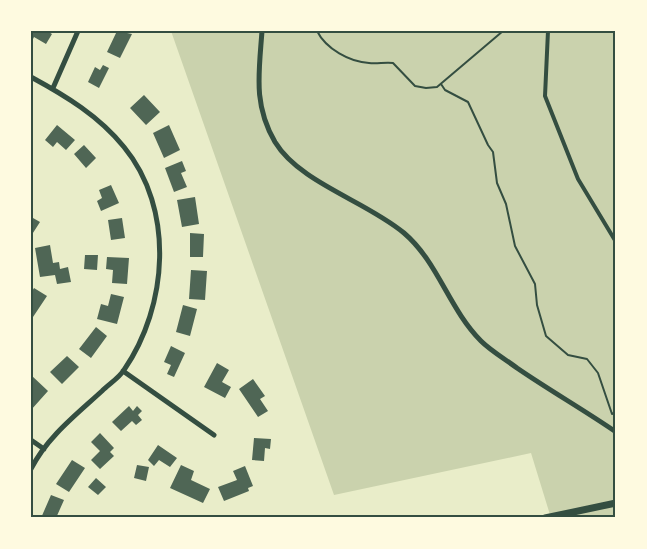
<svg xmlns="http://www.w3.org/2000/svg" width="647" height="549" font-family="'Playfair Display',serif">
<rect width="100%" height="100%" fill="#e9edc9"/>
<path fill="#cad2ad" d="M171,31h445v487h-65l-20,-65 -197,42z"/>
<path fill="#4f6655" d="M31,31h16l5,3 -6,10 -12,-7 -3,6z
M117,31l15,3 -12,24 -13,-6z
M103,65l6,3 -10,20 -11,-6 7,-15 5,3z
M144,95l16,17 -14,13 -16,-17z
M57,125l18,15 -9,10 -9,-8 -4,5 -8,-7z
M169,125l11,25 -16,8 -11,-25z
M84,145l12,13 -10,10 -12,-14z
M182,161l4,10 -5,2 6,14 -13,5 -9,-24z
M111,185l8,18 -18,8 -4,-10 5,-3 -3,-8z
M195,197l4,27 -17,3 -5,-27z
M33,218l7,4 -9,14v-15z
M122,218l3,20 -14,2 -3,-20z
M190,233l14,1 -1,23h-13z
M50,245l3,18 6,-1 1,7 8,-2 3,15 -14,2 -2,-9 -15,2 -5,-29z
M85,255h13l-1,15 -13,-1z
M107,257l22,1 -2,26 -15,-1 1,-13 -7,-1z
M191,270l16,1 -2,29 -16,-1z
M34,288l13,8 -16,24v-27z
M111,294l13,3 -7,27 -20,-5 4,-15 7,2z
M183,305l14,4 -7,27 -14,-4z
M96,327l11,9 -16,22 -12,-9z
M171,346l14,7 -11,24 -7,-3 4,-9 -7,-3z
M67,356l12,11 -17,17 -12,-12z
M217,363l12,7 -7,12 9,5 -6,11 -21,-11z
M31,375l17,16 -17,19z
M253,379l12,17 -5,3 8,12 -10,6 -19,-28z
M129,406l4,5 4,-5 5,5 -4,4 4,5 -6,5 -4,-4 -11,10 -9,-9z
M100,433l14,15 -4,4 4,4 -14,13 -9,-9 9,-9 -9,-9z
M254,438l17,1 -1,10 -5,-1 -1,13 -12,-1z
M158,445l19,13 -7,9 -11,-7 -5,6 -6,-6z
M72,460l13,8 -16,24 -13,-8z
M137,465l12,2 -3,14 -12,-3z
M181,465l13,6 -3,9 19,9 -7,14 -33,-15z
M245,466l8,20 -5,2 1,3 -25,10 -6,-14 19,-7 -4,-9z
M96,478l10,9 -8,8 -10,-8z
M51,495l13,5 -8,18h-15z"/>
<g fill="none" stroke-linecap="round" stroke-linejoin="round">
<path stroke="#344e41" stroke-width="2" d="M317,31c9,18 33,31 52,32 8,1 16,-1 24,0l22,23 11,2 11,-1 66,-56
M441,84l4,6 23,12 20,43 5,7 4,31 9,21 9,42 20,38 2,21 9,31 22,19 19,4 11,14 14,41 4,-2"/>
<path stroke="#344e41" stroke-width="4" d="M548,31l-3,65 33,83 38,63"/>
<path stroke="#344e41" stroke-width="5" d="M262,31c-3,42 -9,73 13,111 25,41 91,59 129,91 34,29 45,76 77,108 10,10 24,18 36,27 32,22 67,42 99,64
M31,77c35,19 68,39 93,70 51,62 44,159 0,223 -5,8 -15,14 -22,21 -25,23 -55,46 -71,78
M53,88l25,-57
M123,371l91,64
M31,440l13,9"/>
<path stroke="#344e41" stroke-width="7" d="M545,518l71,-15"/>
</g>
<rect width="647" height="549" fill="none" stroke="#fefae0" stroke-width="65"/>
<rect x="32" y="32" width="582" height="484" fill="none" stroke="#344e41" stroke-width="2"/>
</svg>
